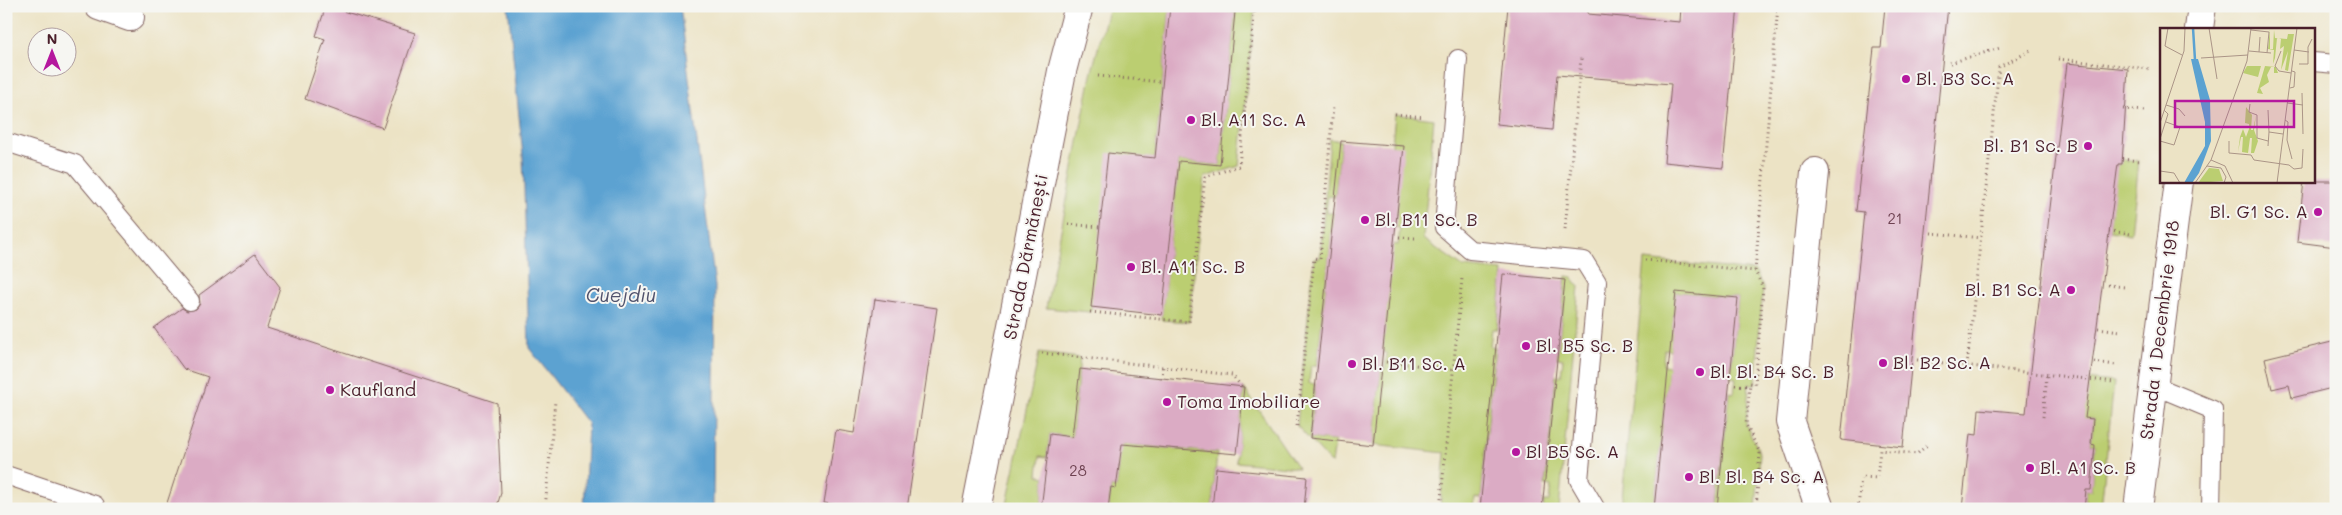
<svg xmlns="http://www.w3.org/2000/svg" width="2342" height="515" font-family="Mali,sans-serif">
<rect width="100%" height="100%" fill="#f6f6f2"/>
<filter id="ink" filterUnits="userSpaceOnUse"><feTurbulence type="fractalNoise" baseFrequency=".02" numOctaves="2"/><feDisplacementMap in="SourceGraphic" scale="10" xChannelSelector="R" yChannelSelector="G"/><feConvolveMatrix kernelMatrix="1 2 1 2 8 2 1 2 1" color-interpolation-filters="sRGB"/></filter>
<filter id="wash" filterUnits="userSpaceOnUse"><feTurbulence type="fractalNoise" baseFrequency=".0096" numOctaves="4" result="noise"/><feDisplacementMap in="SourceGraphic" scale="20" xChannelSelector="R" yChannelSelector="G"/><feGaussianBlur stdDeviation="1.12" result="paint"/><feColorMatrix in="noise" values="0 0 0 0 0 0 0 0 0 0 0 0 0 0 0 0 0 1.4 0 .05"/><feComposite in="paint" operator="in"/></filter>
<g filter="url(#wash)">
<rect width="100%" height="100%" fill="#ece3c5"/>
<path fill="#bbce71" stroke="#82764e" d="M1109,6h61l-15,152 -65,154 -44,-4 45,-233z
M1176,6h79l-16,160 -34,11 -16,145 -28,-2 18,-159 41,4 15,-152z
M1395,114l39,5 -11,120 40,28 40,4 -6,58h-5l-2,17 5,1 -14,152 -6,-1 -1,11h-34l5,-56 -72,-8 8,-76h4l2,-16 -5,-1 11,-108 5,1 2,-17 -5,-1 -3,-82z
M1330,139l11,2 -6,56 -7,-1 -2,16 8,1 -17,153h-6l-2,17 6,1 -5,54 25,3 -3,23 -35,-38 17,-168h6z
M2122,159l17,2 -8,73 -22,-3 8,-67h4z
M1645,260l110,11 8,17 -8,96h-6l-3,41 14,28 -4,56h-34v-5h-4l11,-112 5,1 2,-15 -6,-1 8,-79 -62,-6 -5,58 -7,-1 -1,16 6,1 -15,143h-33z
M1566,276l6,1 7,9 -20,223h-16l1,-8h5l2,-15 -6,-1 11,-110 5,1 2,-17 -6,-1z
M1039,353l41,5 -8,79 -22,-3 -3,23 -7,-1 -2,19 7,2 -4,32h-35z
M2047,375l67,7 -13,127h-17l2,-19h5l4,-45 -4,-1 2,-25 -35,-3z
M1244,388l54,80 -62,-6z
M1115,443l102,10 -5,56h-104l3,-22 5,1 3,-21z"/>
<path fill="#5ba2d1" stroke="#52607e" d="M508,6h172l35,280 -2,223h-129l4,-85 -59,-76 -6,-192z"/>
<g id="blocks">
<path fill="#dbabc4" d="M326,6l89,27 -32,95 -78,-29 20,-60 -9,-3z
M1170,6l65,6 -15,153 -41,-4 -17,154 -71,-8 17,-154 47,5z
M1508,6h80v8l92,8 1,-16h57l-15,162 -59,-6 7,-78 -114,-9 -5,55 -55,-6z
M1885,6h63l-45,441 -62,-7 23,-228 -8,-1 18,-163h7z
M2067,63l61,6 -6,95h-4l-33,254 8,1 -2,25 4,1 -4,45h-5l-2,19h-47l-36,-3v3h-39l8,-75 7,1 2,-26 47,4z
M1341,141l63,5 -31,299 -63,-7z
M2304,181h32v66l-39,-5z
M255,254l25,33 -13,41 230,75 4,90 -5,16h-331l43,-132 -24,-8 -30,-41 28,-20 5,3 9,-2 4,-5 -1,-9z
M1503,274l62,6 -23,229h-62z
M1676,292l62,6 -21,211h-63z
M875,299l62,9 -30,201h-43l-40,-6 12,-73 18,3z
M2336,341v46l-44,11 -3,-13 -17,4 -7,-31z
M1080,369l164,18 -7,67 -115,-10 -6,44 -5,-1 -3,22h-67l9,-75 22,3z
M1216,468l91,9 -3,32h-92z"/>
</g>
</g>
<g filter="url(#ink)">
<use href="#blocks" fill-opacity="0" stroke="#836461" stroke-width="1"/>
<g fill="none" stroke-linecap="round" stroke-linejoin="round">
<defs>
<path id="service" d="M1458,59l-14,168 26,23 114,11 13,21 -18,198 17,29
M2313,62l23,2
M6,142l69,22 115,137
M2153,385l60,25 -2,99
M6,475l89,30 -1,4"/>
<path id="minor" d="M99,6l31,11
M1815,172l-25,250 30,87"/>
<path id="tertiary" d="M976,509l86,-438 17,-65"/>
<path id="primary" d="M2199,29l3,-23
M2138,509l41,-328"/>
</defs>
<use href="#service" stroke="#836461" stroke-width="20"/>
<use href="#minor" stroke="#836461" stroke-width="30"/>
<use href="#tertiary" stroke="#836461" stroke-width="30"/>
<use href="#primary" stroke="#836461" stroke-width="30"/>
<path stroke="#836461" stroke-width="3" stroke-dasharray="1 4" stroke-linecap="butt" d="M2058,59l92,10
M1950,63l50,-15
M1098,76l64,6
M2123,109l22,2
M1395,114l29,3
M2122,159l17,2
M1068,224l32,3
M1565,229l16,-171
M2109,231l22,3
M1931,233l50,5
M1399,237l17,1
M1645,260l110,11
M2108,285l16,2
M1090,312l99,10 16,-145 34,-11 16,-160
M2098,328l22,3
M1042,353l190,22 10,12
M1917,360l197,22
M1386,362l68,7
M2094,362l22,3
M1967,366l32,-299 33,-17
M1162,378l1,-12
M1735,385l14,1
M2043,417l4,-42
M1297,426l17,-168 6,1 13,-151
M545,509l10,-108
M1440,509l22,-231
M1756,509l4,-56 -14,-28 4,-42 5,1 8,-96 -8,-17 23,-265
M1858,509l3,-32 16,1 3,-28 37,4 10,-9"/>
<use href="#service" stroke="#fff" stroke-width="18"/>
<use href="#minor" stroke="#fff" stroke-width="28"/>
<use href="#tertiary" stroke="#fff" stroke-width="28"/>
<use href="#primary" stroke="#fff" stroke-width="28"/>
</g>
</g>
<g fill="#b5179e" stroke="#f6f6f2" stroke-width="2">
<circle cx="1906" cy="79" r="5"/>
<circle cx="1191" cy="120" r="5"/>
<circle cx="2088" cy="146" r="5"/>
<circle cx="2318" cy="212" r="5"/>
<circle cx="1365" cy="220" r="5"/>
<circle cx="1131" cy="267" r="5"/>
<circle cx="2071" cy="290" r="5"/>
<circle cx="1526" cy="346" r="5"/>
<circle cx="1883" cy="363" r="5"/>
<circle cx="1352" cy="364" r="5"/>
<circle cx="1700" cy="372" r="5"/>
<circle cx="330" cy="390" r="5"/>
<circle cx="1167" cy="402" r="5"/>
<circle cx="1516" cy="452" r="5"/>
<circle cx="2030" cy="468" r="5"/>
<circle cx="1689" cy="477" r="5"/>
</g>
<g text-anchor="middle" stroke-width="4" stroke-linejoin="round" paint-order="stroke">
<g font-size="15" fill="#6e4251">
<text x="1895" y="224">21</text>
<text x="1078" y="476">28</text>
</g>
<g font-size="18" fill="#4a1f2b" stroke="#f6f6f2" text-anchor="start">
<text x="1916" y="85">Bl. B3 Sc. A</text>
<text x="1201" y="126">Bl. A11 Sc. A</text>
<text x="2078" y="152" text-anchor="end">Bl. B1 Sc. B</text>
<text x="2308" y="218" text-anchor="end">Bl. G1 Sc. A</text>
<text x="1375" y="226">Bl. B11 Sc. B</text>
<text x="1141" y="273">Bl. A11 Sc. B</text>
<text x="2061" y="296" text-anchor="end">Bl. B1 Sc. A</text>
<text x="1536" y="352">Bl. B5 Sc. B</text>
<text x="1893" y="369">Bl. B2 Sc. A</text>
<text x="1362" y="370">Bl. B11 Sc. A</text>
<text x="1710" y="378">Bl. Bl. B4 Sc. B</text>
<text x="340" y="396">Kaufland</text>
<text x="1177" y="408">Toma Imobiliare</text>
<text x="1526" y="458">Bl B5 Sc. A</text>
<text x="2040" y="474">Bl. A1 Sc. B</text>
<text x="1699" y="483">Bl. Bl. B4 Sc. A</text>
</g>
<g font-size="18" fill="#4a1f2b" stroke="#f6f6f2">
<text transform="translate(1026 257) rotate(-79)" y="6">Strada Dărmănești</text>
<text transform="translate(2160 330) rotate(-83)" y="6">Strada 1 Decembrie 1918</text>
</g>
<g font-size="19" font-style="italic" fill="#51536d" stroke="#f6f6f2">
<text x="621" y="302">Cuejdiu</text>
</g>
</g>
<g transform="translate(2160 28)">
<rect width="155" height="155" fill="#ece3c5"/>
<path d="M110,1v20h3l1,-19 1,8 12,1 1,-5h6l-6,37 -3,-1 3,-19 -7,19 3,-24 -4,3 1,-10 -4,-1 -2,20 -2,6 1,-14 -6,-1zM87,38h14l-3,11 -15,-4zM105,38l11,1 2,6h-4v-6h-3l-4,8 2,7 -9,6 3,6 -6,-1zM86,79l6,8 -1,15h2l3,-15 -2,15 4,11 -4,12h-3l1,-15h-2l-2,15 -6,-1 1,-15h-2l-3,15 2,-15 3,-8 3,8 3,-8v-5l-4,-1zM49,140l10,1 4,12 -25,2z" fill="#bbce71"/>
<path d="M31,31h7l12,41 1,41 -12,32 -7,10h-8l21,-37v-24z" fill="#5ba2d1"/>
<path fill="none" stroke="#5ba2d1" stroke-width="2.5" d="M33,0l2,32"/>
<path fill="none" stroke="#ab9587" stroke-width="1" d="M8,0l-3,18 17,9M49,0l8,51M91,2l18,2 -2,21M134,22l15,2M89,23l22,2M121,23l-6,15 4,5 12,2M99,24l1,-15M41,30l47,-3M139,36h9v-17l4,-8M130,60l4,-1 1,-15 -3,-1M142,65l1,41M127,75l16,2M90,76l-1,8 8,3v23l11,3M6,77l13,4 6,7M108,82l1,22M125,92l3,2 -1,18 5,19M0,95l24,-72 1,-23M0,111l8,-25 -4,-4M0,113l14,4 6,-18 -14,-5M69,113v12l22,2 3,5 35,5 5,4 8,-1 1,-19M108,118l1,-14 14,2M51,132l36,-99 4,-33M47,138l14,2 5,9 -2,6M0,143l14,2 6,10M35,155l16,-23 14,6 8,17M117,155l20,-155"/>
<path fill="#b5179e" fill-opacity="0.15" stroke="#b5179e" stroke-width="2.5" d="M15,73h119v26h-119z"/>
<rect width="155" height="155" fill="none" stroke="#4a1f2b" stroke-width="2.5"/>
</g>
<rect width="2342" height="515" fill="none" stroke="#f6f6f2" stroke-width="25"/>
<g transform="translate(52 52)"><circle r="24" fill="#f6f6f2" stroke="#b1a0a2"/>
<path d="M0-4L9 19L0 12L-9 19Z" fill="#b5179e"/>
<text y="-8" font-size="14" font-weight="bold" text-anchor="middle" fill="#4a1f2b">N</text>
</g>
</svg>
